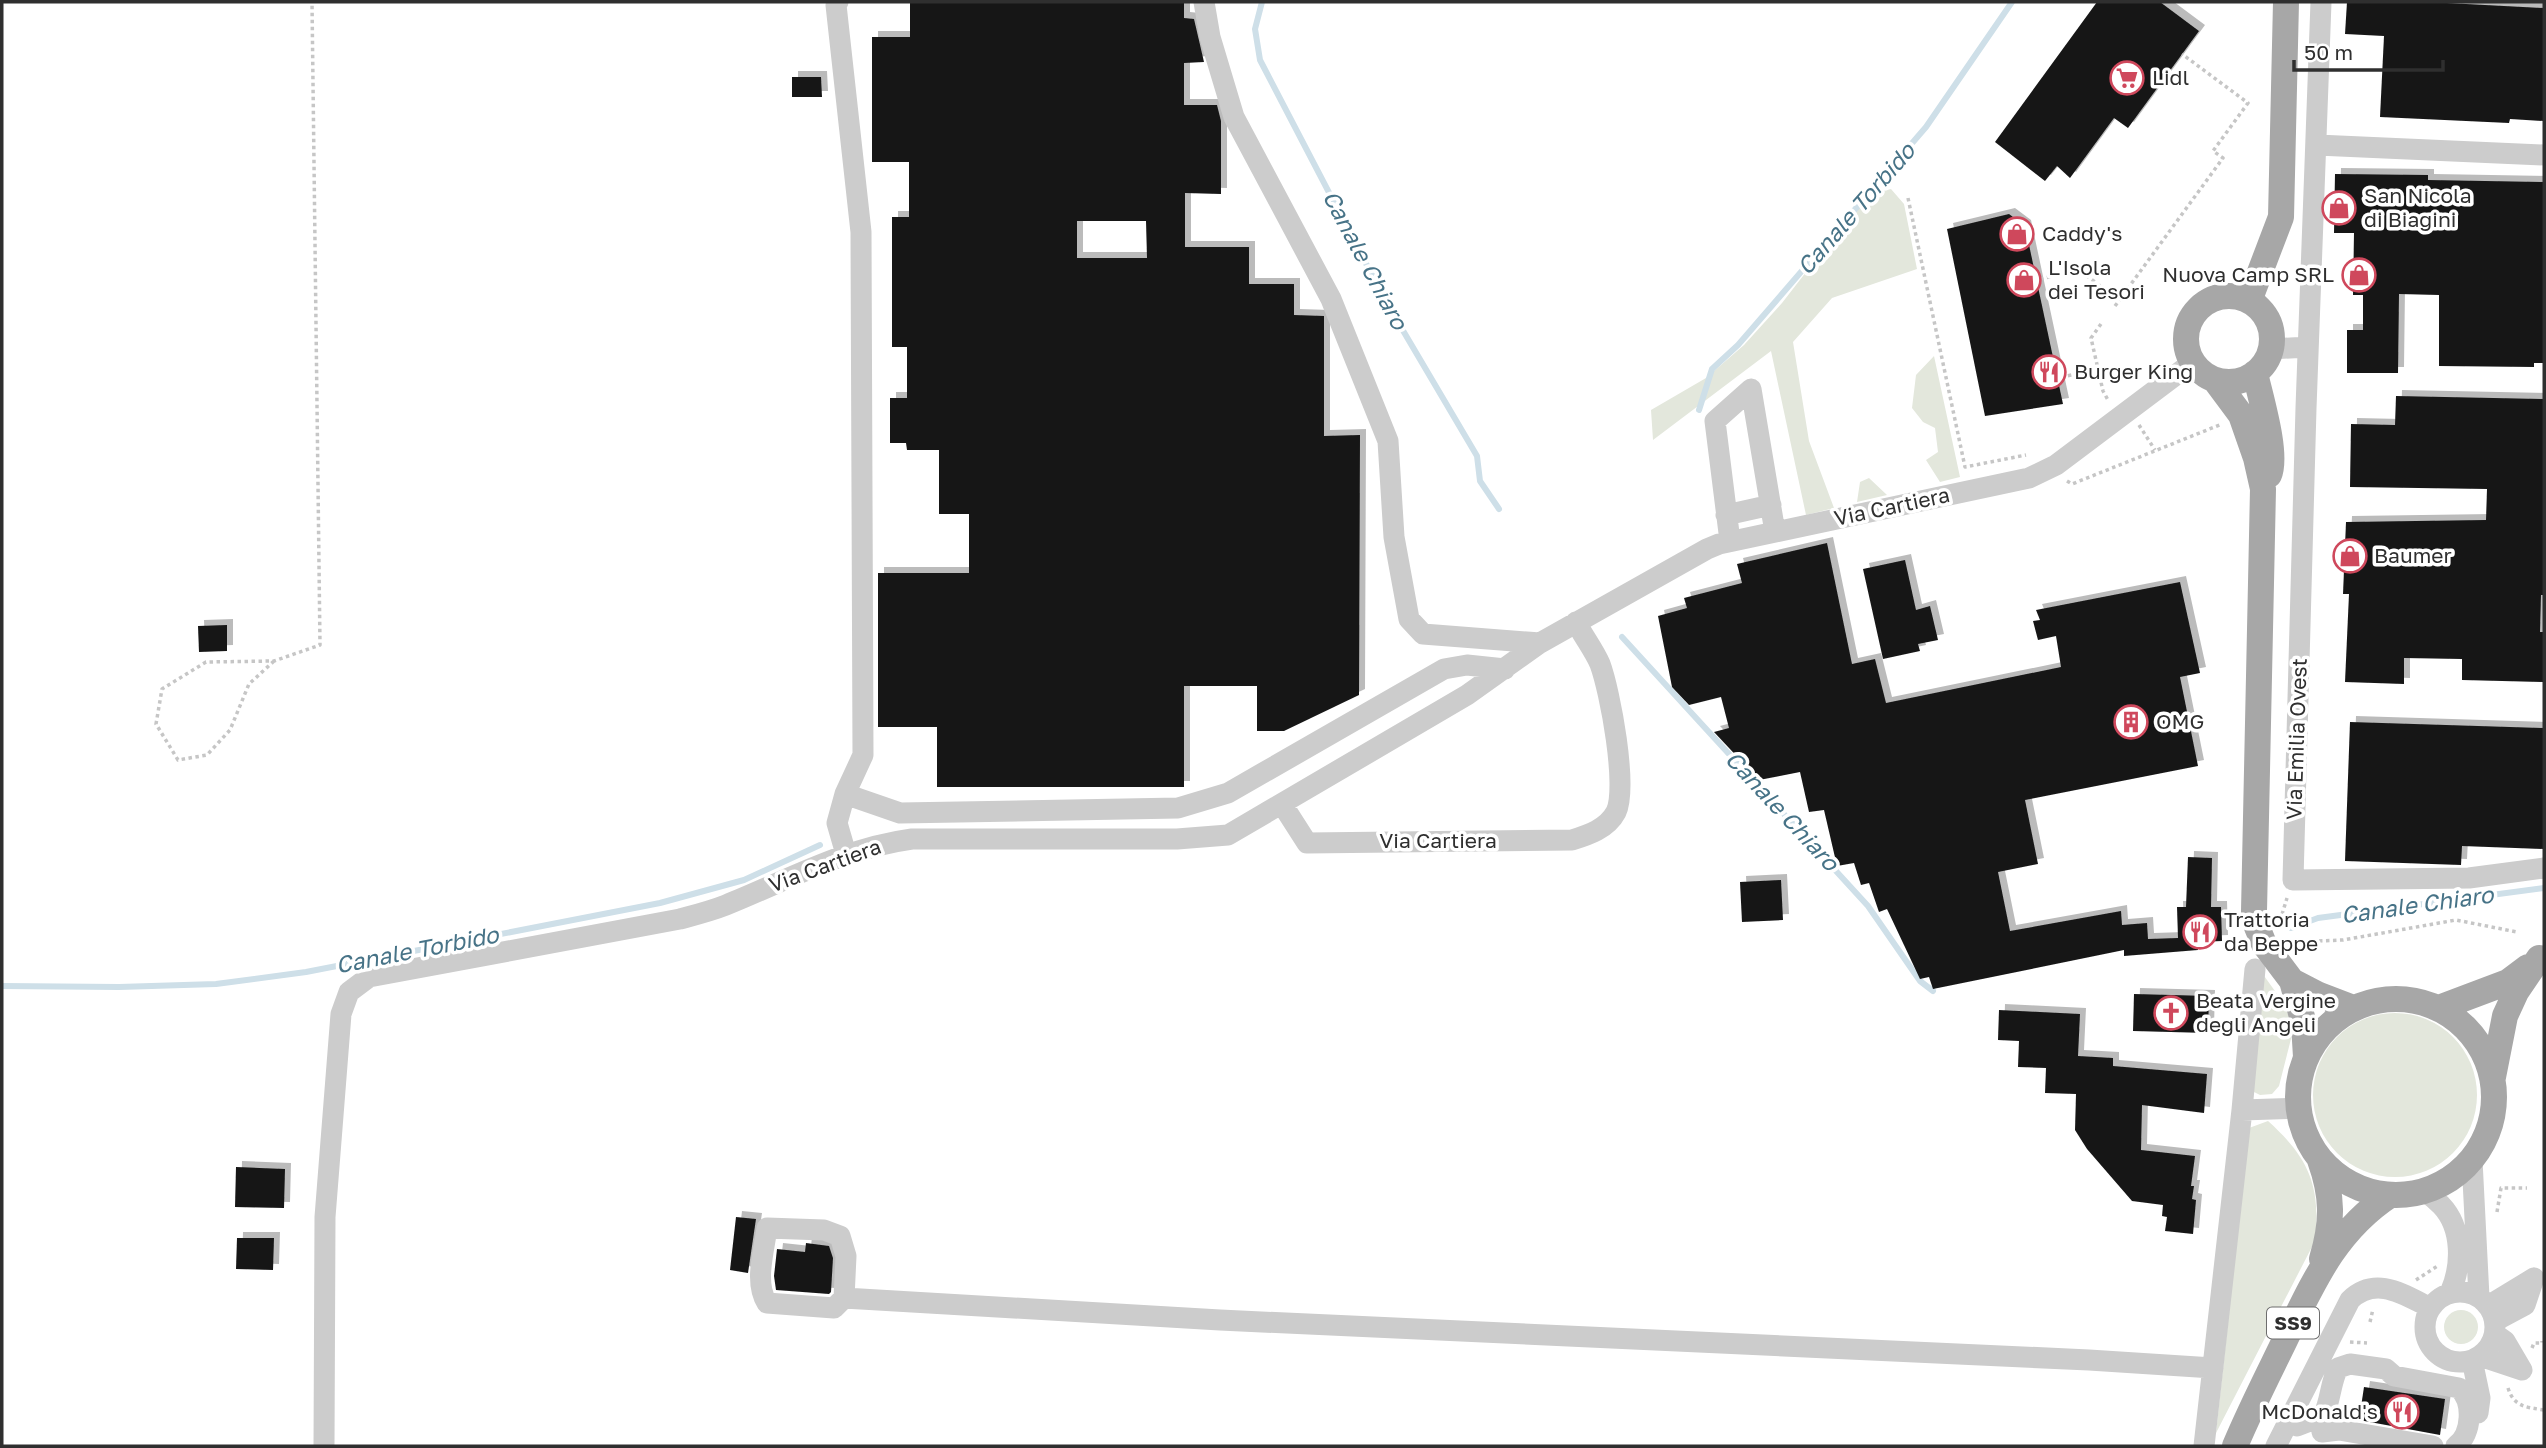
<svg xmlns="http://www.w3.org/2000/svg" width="2546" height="1448" font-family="'Golos Text',sans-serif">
<defs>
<filter id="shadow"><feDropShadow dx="6" dy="-6" stdDeviation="0" flood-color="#0004"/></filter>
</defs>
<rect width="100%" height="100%" fill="#fff"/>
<path fill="#e3e7dc" d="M1891,189l13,15 13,65 -85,29 -39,44 16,99 25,67 -28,7 -35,-164 -118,89 -2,-30 55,-32 38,-33 38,-42 84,-108z
M1934,356l26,121 -20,5 -14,-22 12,-8 -3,-24 -12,-6 -11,-14 4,-33z
M1869,478l18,17 -30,7 3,-20z
M2262,973l23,32 8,26 -14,55 -7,8 -12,1 -8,-4z
M2313 1095a82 82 0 1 1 164 0a82 82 0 1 1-164 0Z
M2268,1121c41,37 53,65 47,120l-99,192 33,-305z
M2444 1327a17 17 0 1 1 34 0a17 17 0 1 1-34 0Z"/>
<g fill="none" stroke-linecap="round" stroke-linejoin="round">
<path stroke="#cedfe8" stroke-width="6" d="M1262,2l-7,27 5,31 125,240 92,156 3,25 19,28
M1699,410l13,-41 26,-24 188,-218 86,-125
M1622,637l246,269 52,75 13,10
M2291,928l27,-10 226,-30
M2,986l117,1 97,-3 90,-12 354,-69 84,-23 76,-35"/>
</g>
<path fill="#161616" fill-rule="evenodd" filter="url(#shadow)" d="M910,2h274v16l10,1 10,43 -20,1v42h33l4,16v73l-36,-1v54h64v37h45v31l30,1v120l36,-1 -1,260 -75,36h-27v-45h-73v101h-247v-60h-59v-154h91v-59h-30v-64h-32l-1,-7h-16v-45h17v-51h-15v-130h17v-55h-37v-125h38zM1077,221h69l1,37h-70z
M2097,2h63l39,29 -71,97 -14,-10 -44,60 -13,-12 -12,15 -50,-39z
M2347,2h81l116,6v113l-34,-2 -1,4 -129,-6 4,-81 -39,-2z
M792,77h29l1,20h-30z
M2335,174l93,1v5l116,2v181h-10v4l-95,-1v-71l-40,-1 -1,79h-51v-43h16v-35h-10l1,-62h-20z
M2009,214l16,12 38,178 -78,12 -38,-187z
M2396,396l148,3v196h-3l-1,37h4v50l-82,-2v-21l-58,-1v26l-59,-2 4,-88h-6l3,-72 140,-2 1,-31 -137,-2 1,-63 44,1z
M1827,543l25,121 23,-5 11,44 175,-36 -5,-31 -18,4 -5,-19 7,-1 -4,-10 144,-28 20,91 -20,4 18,89 -173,34 13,64 -40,8 12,59 111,-20 1,14 25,-2 1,16 30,-1 -1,-31h9l2,-50 24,1 -1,49h10l1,34 -25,1 1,8 -74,6v-6l-191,39 -4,-12 -9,2 -33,-70 -8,3 -10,-29 -8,2 -7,-22 -17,3 -13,-56 -15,2 -9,-40 -41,8 -45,-48 15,-4 -8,-31 -32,8 -17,-18 -14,-71 29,-8 -3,-10 58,-15 -5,-19z
M1905,560l11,50 14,-4 8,34 -20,4 2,7 -37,8 -20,-90z
M227,625v26l-28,1 -1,-26z
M2350,722l194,6v121l-82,-3 -1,19 -116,-4z
M1781,880l2,40 -41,2 -2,-40z
M2134,994l75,2 -1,37 -75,-2z
M1999,1010l81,4 -2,42 35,2v8l94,8 -3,39 -62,-8 -1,45 54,6 -4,30h3l-2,13 4,1 -3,34 -28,-3 2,-14 -5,-1 1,-11 -31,-4 -45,-52 -12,-19 1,-36 -31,-1 1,-25 -28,-1 1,-26 -21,-1z
M236,1167l49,2 -1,39 -49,-1z
M736,1217l20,2 -8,54 -18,-3z
M237,1238h37l-1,32 -37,-1z
M806,1243l23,3 4,12 -2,34 -2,2 -53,-4 -2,-14 3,-27 28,3z
M2364,1387l81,12 -5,36 -81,-15z"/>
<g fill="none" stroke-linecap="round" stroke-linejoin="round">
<path stroke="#c6c6c6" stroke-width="3.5" stroke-dasharray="3.5 3.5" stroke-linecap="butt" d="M1908,198l57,269 61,-12
M2040,279l39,-9 40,30
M2115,306l108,-148 -10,-7 35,-48 -66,-49
M2101,324l-10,14 12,53 5,9
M2061,377l37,-7
M2139,425l16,25
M2067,481l5,3 150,-60
M274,661l-25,23 -19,46 -23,25 -29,5 -22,-36 6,-35 44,-27 68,-1 46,-16 -8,-643
M2280,921l7,-23
M2291,942l52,-2 113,-20 61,12
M2497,1212l4,-24h26
M2416,1280l23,-15
M2370,1322l3,-13
M2350,1342l17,1
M2532,1348l2,-5h8v-2
M2508,1388c6,19 18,19 36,22"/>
<path stroke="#ccc" stroke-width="21" d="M838,2l-2,3 25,227 2,523 -18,39 -8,29 9,31
M1204,2l6,35 24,80 97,182 57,142 6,96 15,82 14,15 117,9
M2321,2l-15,406 -13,472 176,-2 75,-10
M2317,145l227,10
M2270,349l38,-2
M1726,515l45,-10
M1730,541l-15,-120 36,-32 24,143
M845,794l55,19 278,-5 50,-15 216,-124 23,-4 38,4
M1282,804l25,39 265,-3c16,-5 35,-11 44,-28 12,-25 -6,-121 -16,-148 -6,-14 -17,-28 -24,-42
M2242,1110l57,-2
M2472,1160l7,137
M2424,1191c6,4 12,9 17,14 22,23 21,61 9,88
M2425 1327a35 35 0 1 1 70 0a35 35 0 1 1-70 0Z
M844,1298l2,-42 -6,-20 -16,-6 -57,-2c-3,23 -13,55 0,75l67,5 10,-10 376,22 869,40 124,8
M2488,1306l46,-28
M2495,1321l30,-16 9,-27
M2480,1356l42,14 -17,-29 -10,-7
M2472,1360l8,38 -2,15
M2297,1426l26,-10c8,-15 7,-33 15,-48l12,-4 36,5 8,7 65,12c15,14 13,46 -3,58
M2322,1432l17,-2 94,16
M324,1446l1,-229 16,-203 8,-22 20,-15 311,-58c15,-4 31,-8 46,-14 62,-25 119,-57 186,-66h265l51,-4 239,-140 73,-52 167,-94 12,-5 310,-66 27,-13 137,-103
M2204,1446l38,-336 13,-141
M2276,1446l74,-146c26,-25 54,-5 81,8"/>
<path stroke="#a7a7a7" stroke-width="26" d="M2186 339a43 43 0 1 1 86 0a43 43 0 1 1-86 0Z
M2249,301l32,-84 5,-215
M2255,373c5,23 23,81 14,102
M2215,380l26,35 15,43 7,31 -9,422 3,16 7,17 28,37 12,43 2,33
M2292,981l27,14 34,13
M2298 1097a98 98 0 1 1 196 0a98 98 0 1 1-196 0Z
M2439,1008l69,-26 20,-15
M2493,1077l12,-61 11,-24 23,-34
M2320,1160c13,36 13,62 2,99
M2235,1446c15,-36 33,-71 50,-106 28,-57 50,-109 105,-145"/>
</g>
<defs>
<symbol id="supermarket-ring" viewBox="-11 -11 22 22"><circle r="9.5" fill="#fff" stroke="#cf485c" stroke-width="1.5"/><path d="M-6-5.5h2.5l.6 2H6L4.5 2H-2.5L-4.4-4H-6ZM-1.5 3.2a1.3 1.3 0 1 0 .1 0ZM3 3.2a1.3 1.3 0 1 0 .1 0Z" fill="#cf485c"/></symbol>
<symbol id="shop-ring" viewBox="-11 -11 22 22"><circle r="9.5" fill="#fff" stroke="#cf485c" stroke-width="1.5"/><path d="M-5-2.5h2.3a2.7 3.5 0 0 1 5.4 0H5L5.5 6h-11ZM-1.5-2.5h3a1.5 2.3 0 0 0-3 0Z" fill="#cf485c"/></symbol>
<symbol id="restaurant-ring" viewBox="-11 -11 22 22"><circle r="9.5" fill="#fff" stroke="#cf485c" stroke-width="1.5"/><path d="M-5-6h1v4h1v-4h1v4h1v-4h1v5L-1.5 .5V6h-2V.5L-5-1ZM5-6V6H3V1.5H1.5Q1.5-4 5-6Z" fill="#cf485c"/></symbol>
<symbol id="building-ring" viewBox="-11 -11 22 22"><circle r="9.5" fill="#fff" stroke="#cf485c" stroke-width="1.5"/><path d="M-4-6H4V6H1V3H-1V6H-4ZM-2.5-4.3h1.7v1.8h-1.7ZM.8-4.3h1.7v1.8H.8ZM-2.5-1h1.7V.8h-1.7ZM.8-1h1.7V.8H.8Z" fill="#cf485c"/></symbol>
<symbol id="church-ring" viewBox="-11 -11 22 22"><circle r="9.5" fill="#fff" stroke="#cf485c" stroke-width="1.5"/><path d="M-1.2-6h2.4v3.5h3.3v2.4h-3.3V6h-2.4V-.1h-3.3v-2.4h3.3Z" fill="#cf485c"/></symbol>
</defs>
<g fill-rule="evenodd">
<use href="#supermarket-ring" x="2108" y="59" width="38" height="38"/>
<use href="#shop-ring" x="2320" y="189" width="38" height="38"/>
<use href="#shop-ring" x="1998" y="215" width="38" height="38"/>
<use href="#shop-ring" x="2340" y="256" width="38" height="38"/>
<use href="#shop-ring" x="2005" y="261" width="38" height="38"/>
<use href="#restaurant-ring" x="2030" y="353" width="38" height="38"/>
<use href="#shop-ring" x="2331" y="537" width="38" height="38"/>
<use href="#building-ring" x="2112" y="703" width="38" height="38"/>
<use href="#restaurant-ring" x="2181" y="913" width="38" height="38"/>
<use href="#church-ring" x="2152" y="994" width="38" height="38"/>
<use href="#restaurant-ring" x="2383" y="1393" width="38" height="38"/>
</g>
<g text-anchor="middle" stroke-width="7" stroke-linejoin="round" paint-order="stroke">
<rect fill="#fff" stroke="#6d6d6d" stroke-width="2" x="2267" y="1307.5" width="52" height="31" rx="5"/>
<g font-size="19" font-weight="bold" fill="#2f2f2f">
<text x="2293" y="1330">SS9</text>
</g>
<g font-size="21" fill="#2f2f2f" stroke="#fff" text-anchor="start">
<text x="2152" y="85">Lidl</text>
<text x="2364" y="203">San Nicola<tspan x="2364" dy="24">di Biagini</tspan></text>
<text x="2042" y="241">Caddy's</text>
<text x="2048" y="275">L'Isola<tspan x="2048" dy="24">dei Tesori</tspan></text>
<text x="2334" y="282" text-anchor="end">Nuova Camp SRL</text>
<text x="2074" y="379">Burger King</text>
<text x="2374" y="563">Baumer</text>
<text x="2156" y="729">OMG</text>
<text x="2224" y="927">Trattoria<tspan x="2224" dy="24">da Beppe</tspan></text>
<text x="2196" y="1008">Beata Vergine<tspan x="2196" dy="24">degli Angeli</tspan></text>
<text x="2378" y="1419" text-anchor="end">McDonald's</text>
</g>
<g font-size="21" fill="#2f2f2f" stroke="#fff">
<text transform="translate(1892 507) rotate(-12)" y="7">Via Cartiera</text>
<text transform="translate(2297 739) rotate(-88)" y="7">Via Emilia Ovest</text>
<text x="1438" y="848">Via Cartiera</text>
<text transform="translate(825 866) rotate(-20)" y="7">Via Cartiera</text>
</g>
<g font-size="23" font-style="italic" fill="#477387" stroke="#fff">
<text transform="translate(1856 209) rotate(-49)" y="8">Canale Torbido</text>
<text transform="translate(1365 260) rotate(62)" y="8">Canale Chiaro</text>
<text transform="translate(1782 811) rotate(47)" y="8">Canale Chiaro</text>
<text transform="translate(2417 905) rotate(-8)" y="8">Canale Chiaro</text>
<text transform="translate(417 950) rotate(-11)" y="8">Canale Torbido</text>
</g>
</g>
<rect width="2546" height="1448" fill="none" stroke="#2f2f2f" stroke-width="7"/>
<path d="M2294 60v10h149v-10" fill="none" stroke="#2f2f2f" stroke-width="3.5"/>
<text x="2304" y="60" font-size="21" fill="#2f2f2f" stroke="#ffffff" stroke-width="5" paint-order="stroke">50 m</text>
</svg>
